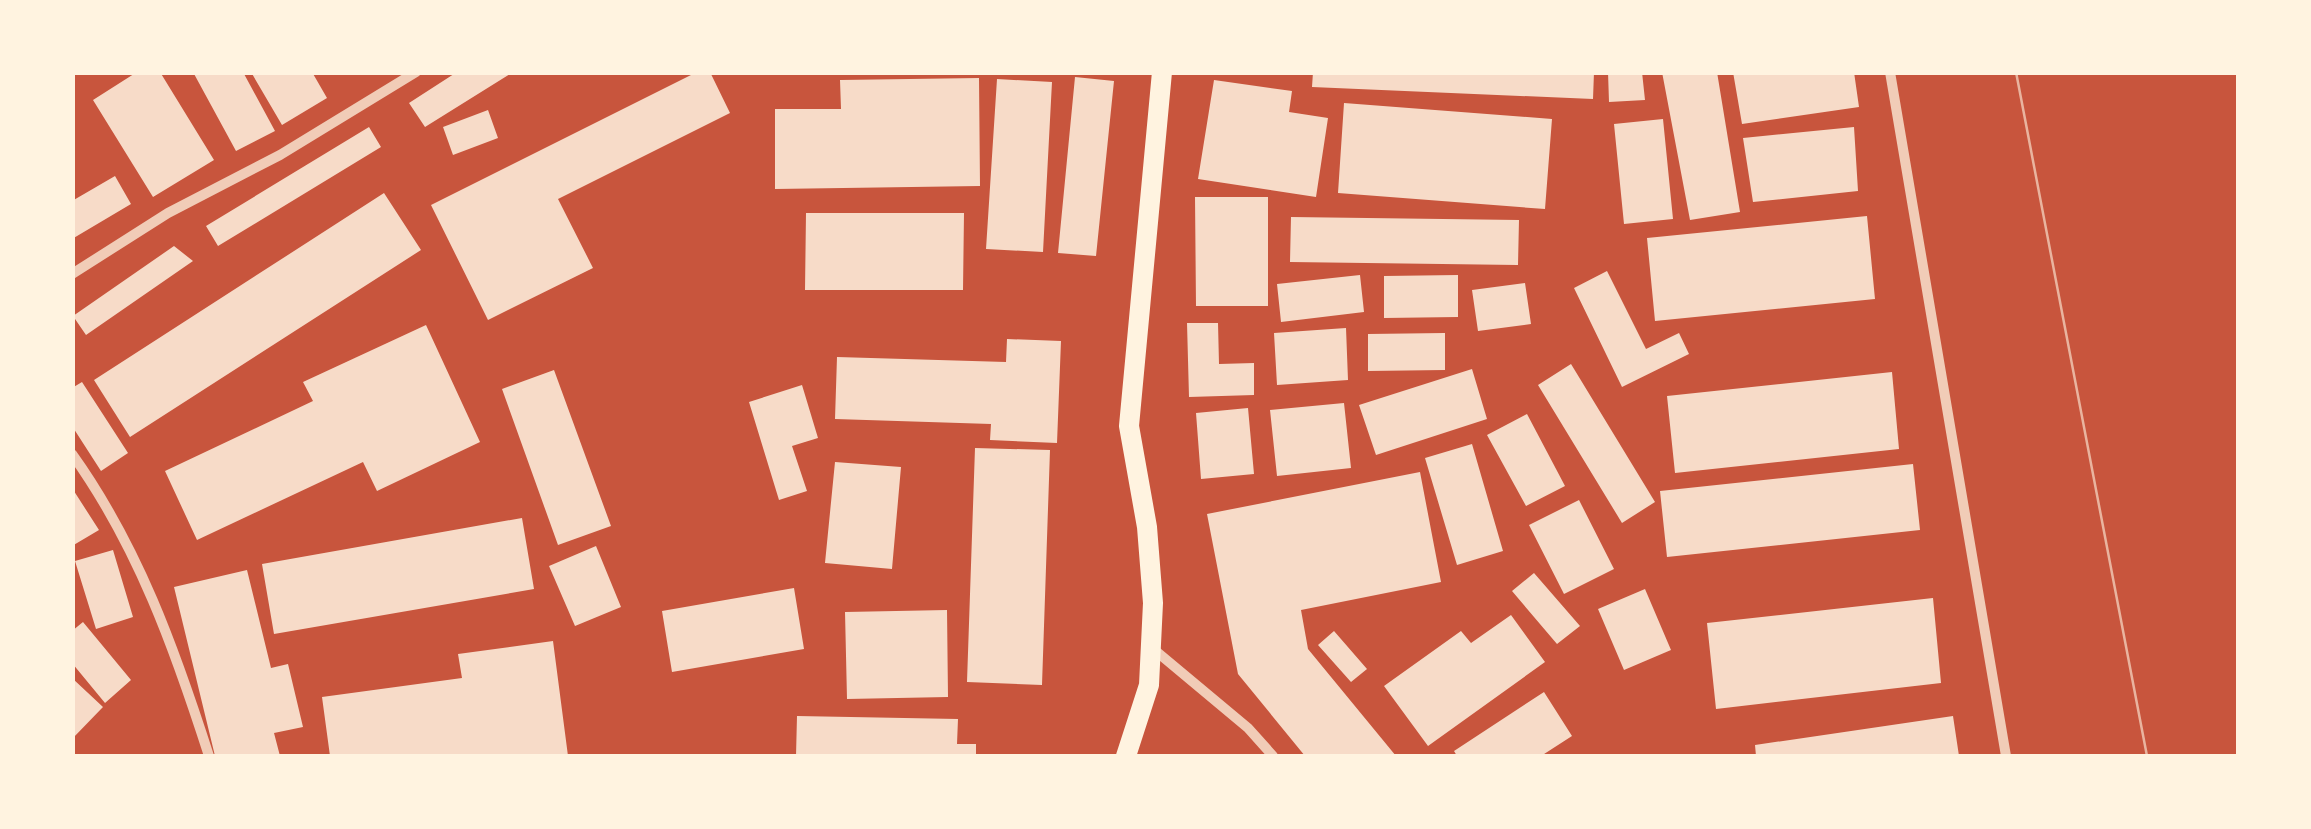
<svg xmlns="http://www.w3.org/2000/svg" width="2311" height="829" font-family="Raleway,sans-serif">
<rect width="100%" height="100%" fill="#c8553d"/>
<path fill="#f7dbc8" d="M137,72h23l54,88 -61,37 -60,-97z
M193,72h50l32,59 -39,20z
M251,72h61l15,26 -45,27z
M457,72h56l-88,55 -16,-24z
M697,72h13l20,41 -172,86 35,69 -105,52 -57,-115z
M1313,72h281l-1,27 -281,-12z
M1608,72h34l3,28 -36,2z
M1662,72h55l23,140 -50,8z
M1733,72h121l5,35 -117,17z
M1075,77l39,4 -18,175 -38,-3z
M979,78l1,108 -205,3v-80h66l-1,-29z
M997,79l55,3 -9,170 -57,-3z
M1214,80l78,11 -3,21 39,6 -12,79 -118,-18z
M1344,103l208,16 -7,90 -207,-16z
M488,110l10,28 -45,17 -10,-28z
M1663,119l10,100 -49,5 -10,-100z
M369,127l12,20 -163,99 -12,-20z
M1854,127l4,64 -105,11 -10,-64z
M115,176l16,28 -59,35v-38z
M384,193l37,57 -291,187 -36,-57z
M1195,197h73v109h-72z
M806,213h158l-1,77h-158z
M1867,216l8,83 -220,22 -8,-83z
M1291,217l228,3 -1,45 -228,-3z
M174,246l19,15 -107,74 -13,-19z
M1607,271l39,78 33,-16 10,21 -67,33 -48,-99z
M1360,275l4,37 -83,10 -4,-38z
M1458,275v42l-74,1v-42z
M1525,283l6,41 -53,7 -6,-41z
M1187,323h31l1,41 35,-1v32l-65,2z
M426,325l54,117 -103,49 -14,-29 -166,78 -32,-69 148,-70 -10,-19z
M1346,328l2,52 -71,5 -3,-52z
M1445,333v37l-77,1v-37z
M1007,339l54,2 -4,102 -67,-3 1,-16 -156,-5 2,-62 169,5z
M1571,364l84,138 -33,21 -84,-138z
M1472,369l15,50 -111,36 -17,-50z
M554,370l57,156 -53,19 -56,-156z
M1892,372l7,77 -224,24 -8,-77z
M82,382l46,71 -27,18 -29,-45v-38z
M802,385l16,53 -26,8 15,45 -28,9 -30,-98z
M1344,403l7,65 -74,8 -7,-66z
M1248,408l6,66 -53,5 -5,-66z
M1527,414l38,72 -39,20 -39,-71z
M1472,444l31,107 -46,14 -32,-107z
M975,448l75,2 -8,235 -75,-3z
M835,462l66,5 -9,102 -67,-6z
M1913,464l7,66 -253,27 -7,-66z
M1420,472l21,110 -140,28 7,39 88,107h-91l-67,-82 -31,-160z
M72,488l27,42 -27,16z
M1579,500l35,69 -50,25 -35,-69z
M522,518l12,71 -260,45 -12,-70z
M596,546l25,61 -46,19 -26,-60z
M113,550l20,67 -37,12 -21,-68z
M247,570l24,98 17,-4 15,63 -29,6 6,23h-65l-41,-169z
M1534,573l46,53 -23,18 -45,-53z
M794,588l10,61 -132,23 -10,-61z
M1645,589l26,61 -47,20 -26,-61z
M1933,598l8,85 -225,26 -9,-86z
M947,610l1,87 -101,2 -2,-87z
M1511,615l34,47 -117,84 -44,-60 77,-55 10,12z
M83,622l48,58 -26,23 -33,-40v-32z
M1334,631l33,38 -16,13 -33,-37z
M553,641l15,115h-238l-8,-59 140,-19 -4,-24z
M72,678l31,29 -31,32z
M1544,692l28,44 -31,20h-84l-3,-5z
M797,716l161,3 -1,25h19v12h-180z
M1953,716l6,40h-203l-1,-11z"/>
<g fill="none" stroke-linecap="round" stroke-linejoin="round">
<path stroke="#f1ccb7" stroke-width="10" d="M1890,72l116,684
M72,274l96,-61 112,-58 136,-83
M72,454c66,92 103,196 137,302
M1151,647l97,81 25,28"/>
<path stroke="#fff3e0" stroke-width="20" d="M1126,756l23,-71 4,-82 -6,-76 -18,-101 33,-354"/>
<path stroke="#e9b49f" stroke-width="2.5" d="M2016,72l131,684"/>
</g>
<rect width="2311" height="829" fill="none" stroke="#fff3e0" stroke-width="150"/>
</svg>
